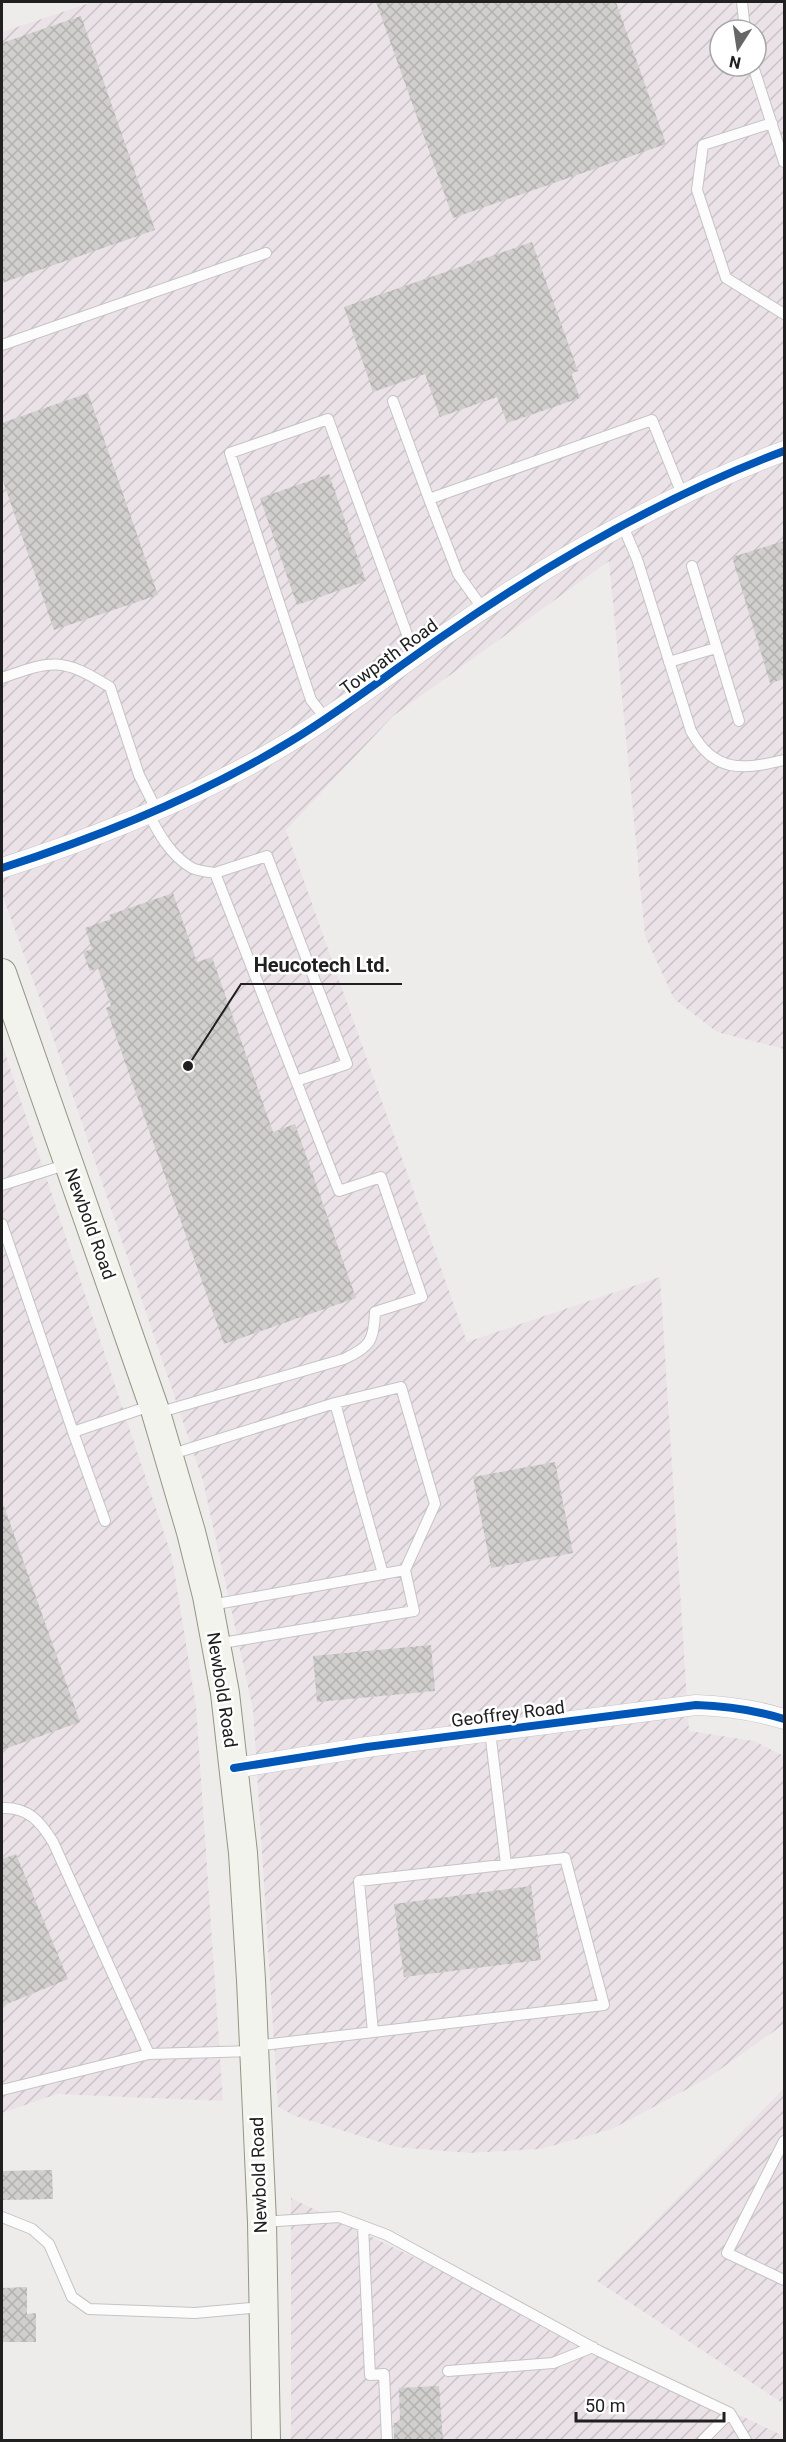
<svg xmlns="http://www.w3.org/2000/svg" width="786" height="2442" font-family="Roboto,sans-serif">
<defs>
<pattern id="industrial-furrows" width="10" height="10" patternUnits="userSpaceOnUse" patternTransform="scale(1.5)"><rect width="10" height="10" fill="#ebe2e7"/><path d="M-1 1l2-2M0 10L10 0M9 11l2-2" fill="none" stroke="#c9c2c6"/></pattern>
<pattern id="building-cross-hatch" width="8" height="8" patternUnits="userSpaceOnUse" patternTransform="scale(1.5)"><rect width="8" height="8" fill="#d1cfcd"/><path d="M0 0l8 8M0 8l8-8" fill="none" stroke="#b3b1b0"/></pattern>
</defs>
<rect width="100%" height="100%" fill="#eeecea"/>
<path fill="url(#industrial-furrows)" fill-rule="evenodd" d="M93,2h691v1047l-67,-17 -43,-33 -29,-63 -36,-375 -216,155 -107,114 181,512 193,-65 29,454 65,10 30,15v268l-76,54 -96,51 -71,20 -72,4 -73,-6 -101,-31 -17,-9 -25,-398 -50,-228 -162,-479 -39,-108v-862zM720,30h36v36h-36z
M2,1044l170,513 24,149 27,395 -166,-7 -55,19z
M784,2088v316l-187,-123z
M291,2198l488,236 5,6h-493z"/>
<path fill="url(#building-cross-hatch)" d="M376,2h240l50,142 -213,74z
M81,16l74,214 -153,53v-240z
M532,242l46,129 -7,2 9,25 -73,25 -10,-26 -57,20 -15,-43 -52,18 -29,-85z
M88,393l70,202 -104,35 -52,-152v-55z
M329,474l37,107 -69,24 -37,-107z
M784,541v138l-14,4 -38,-126z
M173,893l24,69 15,-5 61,175 22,-8 61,174 -132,46 -118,-336 5,-2 -13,-38 -8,3 -7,-19 9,-3 -7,-21 26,-9 -2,-4z
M555,1462l18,91 -82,15 -18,-91z
M4,1506l76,216 -78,28v-243z
M431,1645l4,46 -118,11 -4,-46z
M16,1854l52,125 -66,27v-147z
M531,1886l10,74 -137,17 -10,-73z
M52,2170l1,29 -51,1v-29z
M27,2287v27l9,-1v29h-34v-54z
M439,2386l4,54h-49v-17l6,-1 -1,-34z"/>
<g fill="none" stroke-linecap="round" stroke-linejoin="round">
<defs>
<path id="service" d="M742,2l3,28
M753,66l31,96
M772,123l-69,22 -6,45 29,88 58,36
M2,345l264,-92
M393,401l36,98 223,-79 30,74
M429,499l29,75 25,35
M622,524l15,35 54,172c23,42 51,39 93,29
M692,566l47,155
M669,662l47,-14
M2,678c51,-18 59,-21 108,9l29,88 17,34
M326,719l-15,-19 -81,-247 98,-34 80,218 12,15
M148,812c10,21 23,44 44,56 7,3 16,4 23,5l124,318 42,-14 41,120 -47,15c-1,29 -5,35 -31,47l-187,54
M215,873l52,-17 80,208 -51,17
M2,1185l66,-21
M2,1224l71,208 80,-27
M335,1403l48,171
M73,1432l32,89
M169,1455l166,-52 66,-16 34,117 -30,66 9,41 -198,33
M211,1605l194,-35
M490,1731l16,133
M2,1808c26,-1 38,13 51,34l96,212 105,-3
M254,2046l350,-41 -39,-147 -206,23 14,151
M2,2090l147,-36
M784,2141l-57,112 57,27
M2,2217l30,12 17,15 23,53 17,12 106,4 67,-6
M262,2222l77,-5 48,18 212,116 131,62 16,27
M363,2226l7,149 14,-1 3,66
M448,2371l105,-8 40,-16
M703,2440l27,-27"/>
<path id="minor" d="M2,868c99,-32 199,-72 289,-127 53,-32 101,-70 152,-105 107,-74 219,-139 341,-185
M234,1768l133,-21 329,-42c31,1 59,5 88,14"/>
<path id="secondary" d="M2,973l154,440 35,119 16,64 18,97 18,160 8,127 11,242 4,218"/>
</defs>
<use href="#service" stroke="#c5c4c4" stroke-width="12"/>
<use href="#minor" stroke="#c5c4c4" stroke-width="21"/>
<use href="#secondary" stroke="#949683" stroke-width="30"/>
<use href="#service" stroke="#fcfcfc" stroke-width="10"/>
<use href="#minor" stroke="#fcfcfc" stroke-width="20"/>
<use href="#secondary" stroke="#f3f3ed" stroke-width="28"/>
<defs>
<path id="cycleway" d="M2,868c99,-32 199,-72 289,-127 53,-32 101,-70 152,-105 107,-74 219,-139 341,-185
M234,1768l133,-21 329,-42c31,1 59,5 88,14"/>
</defs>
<use href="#cycleway" stroke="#fff" stroke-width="11"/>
<use href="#cycleway" stroke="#0057b8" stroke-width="8"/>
</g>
<g text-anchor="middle" stroke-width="5" stroke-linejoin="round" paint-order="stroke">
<g font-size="18" fill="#202020" stroke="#fff">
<text transform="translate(389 657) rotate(-36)" y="6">Towpath Road</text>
<text transform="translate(90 1224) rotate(70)" y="6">Newbold Road</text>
<text transform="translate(222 1690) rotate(81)" y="6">Newbold Road</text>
<text transform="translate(508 1714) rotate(-7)" y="6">Geoffrey Road</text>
<text transform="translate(259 2175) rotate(-92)" y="6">Newbold Road</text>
</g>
</g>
<path fill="none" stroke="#202020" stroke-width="2" d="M188 1066L241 984H402"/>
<circle fill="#202020" stroke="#fff" stroke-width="2" cx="188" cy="1066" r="6"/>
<g font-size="20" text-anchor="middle" font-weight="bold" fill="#202020" stroke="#fff" stroke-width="5" stroke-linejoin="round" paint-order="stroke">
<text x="322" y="972">Heucotech Ltd.</text>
</g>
<rect width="786" height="2442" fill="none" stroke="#202020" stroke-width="6"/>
<g transform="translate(738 48) rotate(192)"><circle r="28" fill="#ffffff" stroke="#a6a6a6" stroke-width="1.5"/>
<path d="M0-4.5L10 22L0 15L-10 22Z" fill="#686767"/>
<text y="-9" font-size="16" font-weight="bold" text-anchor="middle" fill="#202020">N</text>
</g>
<path d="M576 2412v9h148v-9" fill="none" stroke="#202020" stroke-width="3"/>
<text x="585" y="2412" font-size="18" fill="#202020" stroke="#ffffff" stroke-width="4.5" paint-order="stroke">50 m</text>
</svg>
